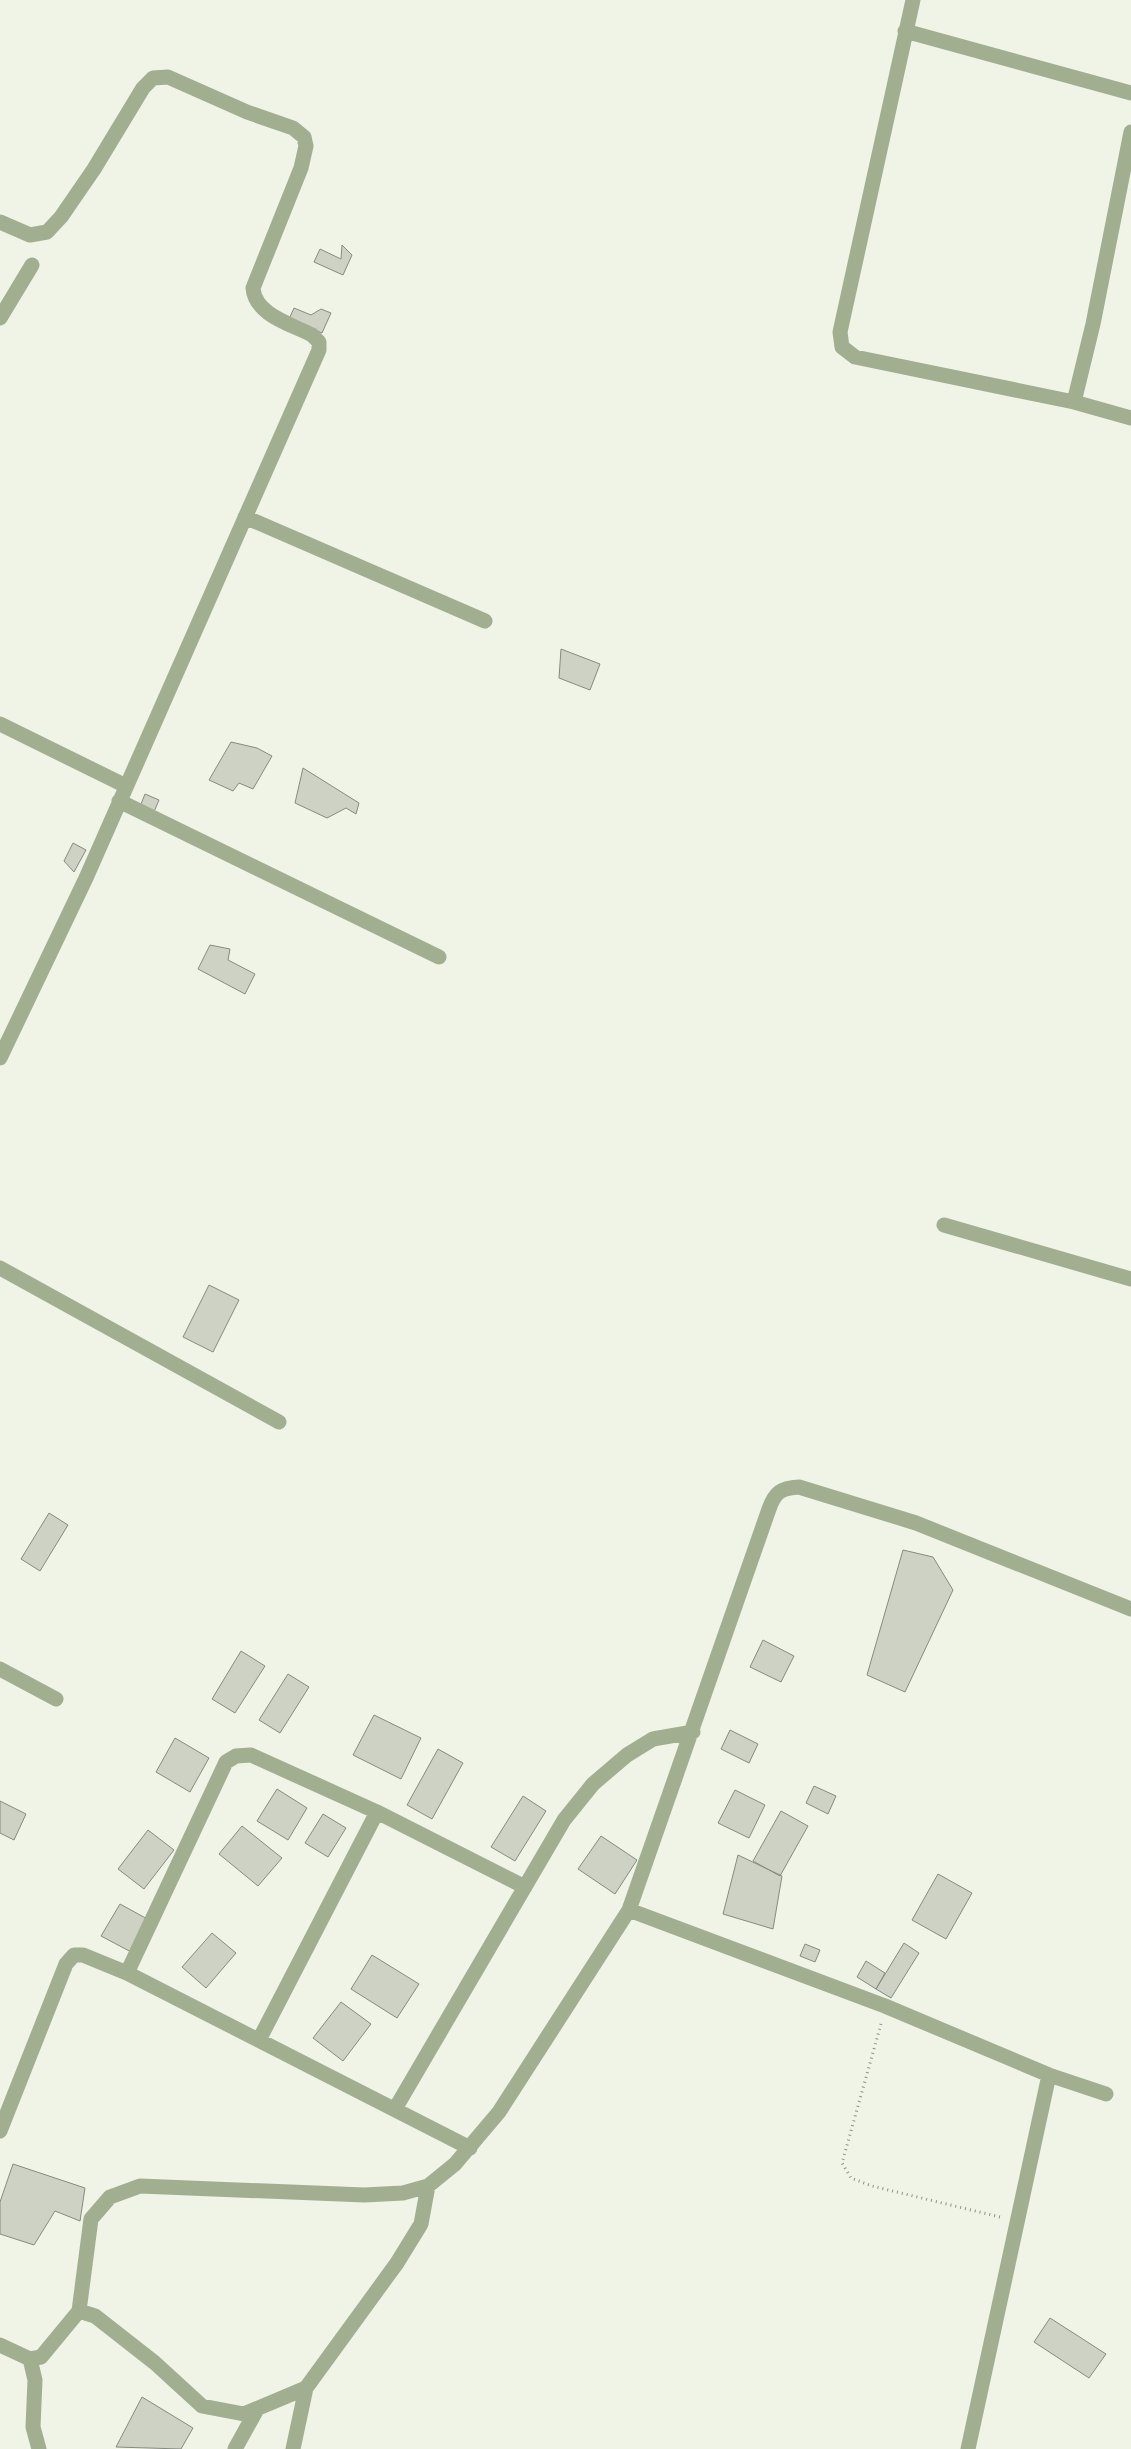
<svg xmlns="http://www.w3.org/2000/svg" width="1131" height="2449" font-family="'Varela Round',sans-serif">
<rect width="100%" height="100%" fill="#eff4e7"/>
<path fill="#cdd2c5" stroke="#868b7f" d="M342,245l10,10 -9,20 -29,-13 6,-13 21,10z
M294,308l17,7 10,-6 10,4 -9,20 -33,-14z
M561,649l39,15 -10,26 -31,-12z
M231,742l26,6 15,8 -19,33 -14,-6 -6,8 -24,-11z
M303,768l56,35 -3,11 -10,-6 -19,10 -32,-15z
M145,794l14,6 -6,14 -14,-5z
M73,843l13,7 -12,22 -10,-11z
M210,945l20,4 -2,11 27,14 -10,20 -47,-25z
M209,1285l30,15 -26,52 -30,-15z
M49,1513l19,12 -28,46 -19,-12z
M903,1550l30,7 20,33 -48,102 -38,-17z
M763,1640l31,16 -13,26 -31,-15z
M241,1651l24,15 -30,47 -23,-14z
M288,1674l21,13 -29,46 -21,-13z
M374,1715l47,23 -20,41 -48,-24z
M730,1730l28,14 -9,19 -28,-14z
M175,1738l34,20 -19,34 -34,-20z
M438,1749l25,14 -31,56 -25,-14z
M814,1786l22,10 -8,18 -22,-11z
M277,1789l30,19 -19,32 -31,-19z
M735,1790l30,15 -16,33 -31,-15z
M523,1796l23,15 -31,50 -24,-14z
M0,1801l26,13 -12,26 -14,-7z
M781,1811l27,15 -28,50 -27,-15z
M323,1814l23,14 -18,29 -23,-14z
M242,1826l40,32 -24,28 -39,-32z
M148,1830l26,20 -30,39 -26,-20z
M601,1836l36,24 -22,34 -37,-25z
M738,1855l44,21 -9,53 -50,-15z
M938,1874l34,19 -26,46 -34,-19z
M120,1904l31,17 -18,32 -32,-17z
M212,1933l24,20 -30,35 -24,-21z
M904,1943l15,10 -28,45 -15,-9z
M805,1944l15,6 -5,12 -15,-6z
M372,1955l47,29 -22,34 -46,-29z
M866,1961l19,12 -9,16 -19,-12z
M341,2002l30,22 -28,37 -30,-23z
M13,2164l72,24 -5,33 -25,-10 -21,34 -34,-11v-32z
M1050,2318l56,36 -17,24 -55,-36z
M142,2397l51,31 -12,21 -65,-2z"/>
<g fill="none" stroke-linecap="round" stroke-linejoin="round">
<path stroke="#8f928a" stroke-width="3" stroke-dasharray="1 4" stroke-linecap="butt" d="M881,2024l-39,139 9,15 21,8 128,31"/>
<path stroke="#a2ae90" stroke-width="15" d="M913,0l-73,332 2,15 13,10 219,45 57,16
M905,31l226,62
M0,222l30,13 17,-3 14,-15 33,-48 49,-81 10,-10 15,-1 79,35 46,16 11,9 2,9 -5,22 -48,120c2,27 38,36 59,47l7,7v8l-233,528 -86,180
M0,318l32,-53
M1074,402l19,-78 38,-192
M245,517l240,104
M0,724l126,62
M119,801l320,156
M944,1225l187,54
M0,1268l279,154
M0,1669l56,30
M629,1910l256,96 164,69 57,19
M127,1973l99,-211 10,-6 15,-1 126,57 148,75
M259,2040l118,-228
M395,2109l169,-289 29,-36 34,-29 26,-16 40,-7
M0,2131l66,-167 8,-9h9l44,18 343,175
M79,2311l16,5 60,47 47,43 42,8 62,-26
M0,2345l30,14 11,-2 38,-46 12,-92 19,-22 30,-11 224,9 39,-2 25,-7 27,-22 44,-52 130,-202 140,-401c6,-17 12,-21 30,-22l117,36 215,86
M30,2359l5,21 -2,47 6,22
M235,2449l21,-38
M293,2449l13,-61 91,-125 24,-39 7,-38
M968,2449l81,-374"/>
</g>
</svg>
